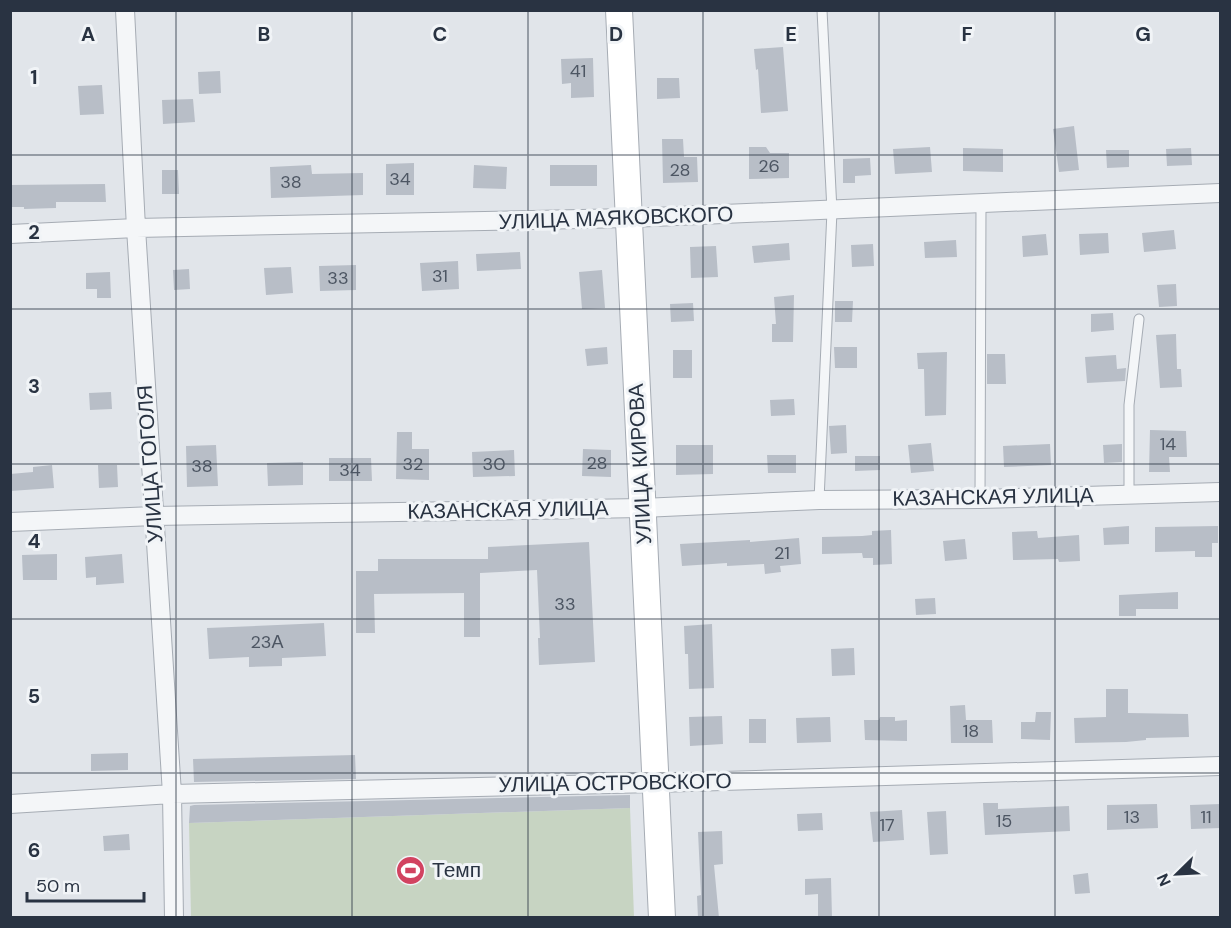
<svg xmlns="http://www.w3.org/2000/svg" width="1231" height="928" font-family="'DM Sans',sans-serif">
<rect width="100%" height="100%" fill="#e1e5ea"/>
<path fill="#c7d4c2" d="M630,808l4,109h-443l-2,-94z"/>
<path fill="#b8bec7" d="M783,47l5,64 -27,2 -3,-44 -2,1 -2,-21z
M593,58l1,39 -23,1v-15l-9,1 -1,-25z
M220,71l1,22 -22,1 -1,-22z
M657,78h22l1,20 -23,1z
M102,85l2,29 -24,1 -2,-29z
M193,99l2,23 -32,2 -1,-24z
M1074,126l5,44 -20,2 -6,-43z
M662,139h21l1,18h13l1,25 -35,1z
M749,147h17l4,6h19v25l-40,1z
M930,147l2,25 -37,2 -2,-25z
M963,148l40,1v23l-40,-1z
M1191,148l1,17 -25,1 -1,-17z
M1106,150h23v17l-22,1z
M870,158l1,17 -16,1v7h-12v-24z
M414,163v32h-28v-31z
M311,165l1,9 51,-1v22l-92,3 -1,-31z
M474,165l33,2 -1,22 -33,-1z
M550,165h47v21h-47z
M162,170h16l1,24h-17z
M105,184l1,18h-50v6l-32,1v-2h-14v-22z
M1174,230l2,19 -32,3 -2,-19z
M1108,233l1,20 -29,2 -1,-21z
M1046,234l2,21 -25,2 -1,-21z
M956,240l1,17 -32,1 -1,-16z
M789,243l1,17 -36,3 -2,-17z
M873,244l1,22 -22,1 -1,-22z
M716,246l2,31 -27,1 -1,-31z
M520,252l1,17 -44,2 -1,-17z
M458,261l1,28 -37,2 -2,-28z
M356,265v25l-36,1 -1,-25z
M291,267l2,26 -27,2 -2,-27z
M189,269l1,20 -16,1 -1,-20z
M602,270l3,38 -23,1 -3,-37z
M110,272l1,26h-14v-9h-11v-16z
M1176,284l1,22 -18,1 -2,-22z
M794,295l-1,47h-21v-18h4l-2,-27z
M835,301h18l-1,21h-17z
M693,303l1,18 -23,1 -1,-18z
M1113,313l1,17 -23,2v-18z
M1176,334l1,35h4l1,18 -22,1 -4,-53z
M607,347l1,17 -21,2 -2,-17z
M834,347h23v21h-22z
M673,350h19v28h-19z
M947,352l-1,63 -21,1 -1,-47h-6l-1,-16z
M987,354h18l1,30h-19z
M1116,355l1,14 9,-1 -1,13 -38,2 -2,-26z
M111,392l1,17 -22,1 -1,-17z
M794,399l1,16 -24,1 -1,-16z
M846,425l1,28 -16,1 -2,-28z
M1150,430l36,1 1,26h-18l1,15h-21z
M397,432h15v17h17v31l-33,-1z
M931,443l3,28 -23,2 -3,-28z
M1050,444l1,21 -47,2 -1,-21z
M1122,444v18l-18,1 -1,-18z
M216,445l2,41 -31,1 -1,-41z
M676,445h37v29l-37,1z
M583,449l28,1v27l-29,-1z
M514,450l1,26 -42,1 -1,-25z
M767,455h29v18h-28z
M855,456h25v14l-25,1z
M329,458h42l1,23h-43z
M303,462v23l-35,1 -1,-23z
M52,465l2,23 -44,3v-17l23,-2v-5z
M98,465h19l1,22 -19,1z
M1129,526v18l-25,1 -1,-17z
M1218,526v17h-6v14h-17v-6l-40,1v-25z
M891,530l1,34 -19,1v-7h-10l-1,-5 -40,1v-17l40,-1 10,-1v-4z
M1037,531l1,7 41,-3 1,26 -21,1 -1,-3 -45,1 -1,-28z
M799,538l2,26 -21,2 1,6 -16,2 -1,-10 -37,2v-3l-45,3 -2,-22 70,-4v2z
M965,539l2,20 -22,2 -2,-20z
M589,542l6,120 -56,3 -1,-27h2l-3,-68 -57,3v64h-16v-44l-90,1 1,39h-19v-62h22v-12h110v-12z
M57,554v26h-34l-1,-25z
M122,554l2,29 -28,2v-8l-10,1 -1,-21z
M1178,592v17h-42v7h-17v-21z
M935,598l1,16 -20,1 -1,-16z
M324,623l2,33 -44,2v8l-33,1v-10l-40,2 -2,-31z
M712,624l2,64 -25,1 -1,-35h-3l-1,-28z
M854,648l1,27 -23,1 -1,-27z
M1106,689h22v24l60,1 1,23 -43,1v2l-20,2 -51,1 -1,-25 32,-1z
M965,705l1,15h26l1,23h-42l-1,-37z
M1036,712h15l-1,28 -29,-1v-17h14z
M722,716l1,28 -33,2 -1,-29z
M830,717l1,25 -34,1 -1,-25z
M880,717h15v4l12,-1v21l-42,-1 -1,-20h15z
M749,719h17v24h-17z
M128,753v17l-37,1v-17z
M355,755l1,24 -162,3 -1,-23z
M630,795v13l-441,15 1,-17 4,-1z
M983,803h15v6l71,-3 1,25 -85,4z
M1157,804l1,24 -51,2v-25z
M1221,804v24l-30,1 -1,-24z
M902,810l2,30 -31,2 -3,-30z
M946,811l2,43 -18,1 -3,-43z
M822,813l1,17 -25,1 -1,-17z
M722,831l1,33 -9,1 5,53h-21l-1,-22 4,-1 -3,-63z
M129,834l1,16 -26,1 -1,-15z
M1088,873l2,20 -15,1 -2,-19z
M831,878l1,40h-14v-24l-13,1v-16z"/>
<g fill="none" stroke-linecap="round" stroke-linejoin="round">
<defs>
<path id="lane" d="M1129,494v-89l10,-86
M980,499l1,-295
M819,500l13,-289 -10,-201"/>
<path id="street" d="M125,10l11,218 36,566 2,124
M10,234l126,-6 494,-10 590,-25
M10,522l144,-6 488,-8 177,-8 161,-1 240,-7
M10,804l162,-10 484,-11 564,-17"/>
<path id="secondary" d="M619,10l43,908"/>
</defs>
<use href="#lane" stroke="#a6acb4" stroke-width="11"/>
<use href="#street" stroke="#a6acb4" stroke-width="20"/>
<use href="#secondary" stroke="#a6acb4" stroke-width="28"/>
<use href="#lane" stroke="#f4f6f8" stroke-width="9"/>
<use href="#street" stroke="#f4f6f8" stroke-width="18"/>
<use href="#secondary" stroke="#fff" stroke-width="26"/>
</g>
<path fill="none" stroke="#293342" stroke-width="1.5" stroke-opacity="0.55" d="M176,10v908M352,10v908M528,10v908M703,10v908M879,10v908M1055,10v908M10,155h1210M10,309h1210M10,464h1210M10,619h1210M10,773h1210"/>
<defs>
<symbol id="stadium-disc" viewBox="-11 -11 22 22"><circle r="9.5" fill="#d24360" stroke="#f1f4f7"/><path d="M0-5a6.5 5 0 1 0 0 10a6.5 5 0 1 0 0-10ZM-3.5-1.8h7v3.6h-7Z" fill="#fff"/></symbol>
</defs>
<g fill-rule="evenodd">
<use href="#stadium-disc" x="394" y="854" width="33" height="33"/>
</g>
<g text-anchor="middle" stroke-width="6" stroke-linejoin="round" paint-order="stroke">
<g font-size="18" fill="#4d5663">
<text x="578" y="77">41</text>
<text x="769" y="172">26</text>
<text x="680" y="176">28</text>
<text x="400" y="185">34</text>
<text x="291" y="188">38</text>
<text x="440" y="282">31</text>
<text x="338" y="284">33</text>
<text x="1168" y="450">14</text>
<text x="597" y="469">28</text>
<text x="413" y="470">32</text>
<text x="494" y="470">30</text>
<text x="202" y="472">38</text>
<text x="350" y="476">34</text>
<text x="782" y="559">21</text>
<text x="565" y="610">33</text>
<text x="267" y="648">23А</text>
<text x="971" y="737">18</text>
<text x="1132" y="823">13</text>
<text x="1206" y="823">11</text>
<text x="1004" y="827">15</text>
<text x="887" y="831">17</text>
</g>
<g font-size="21" fill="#293342" stroke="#f1f4f7">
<text transform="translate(616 218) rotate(-2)" y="7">УЛИЦА МАЯКОВСКОГО</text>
<text transform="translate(150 464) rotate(-94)" y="7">УЛИЦА ГОГОЛЯ</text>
<text transform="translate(640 464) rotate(-93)" y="7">УЛИЦА КИРОВА</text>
<text transform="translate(993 497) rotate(-1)" y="7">КАЗАНСКАЯ УЛИЦА</text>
<text transform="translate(508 510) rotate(-1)" y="7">КАЗАНСКАЯ УЛИЦА</text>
<text transform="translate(615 783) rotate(-1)" y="7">УЛИЦА ОСТРОВСКОГО</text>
</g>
<g font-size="21" fill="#293342" stroke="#f1f4f7" text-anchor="start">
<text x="432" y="877">Темп</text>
</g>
</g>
<g font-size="20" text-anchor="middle" font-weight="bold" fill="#293342" stroke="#f1f4f7" stroke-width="6" stroke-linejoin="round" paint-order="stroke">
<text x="88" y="41">A</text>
<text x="264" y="41">B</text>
<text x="440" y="41">C</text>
<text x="616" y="41">D</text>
<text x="791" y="41">E</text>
<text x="967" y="41">F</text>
<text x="1143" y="41">G</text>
<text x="34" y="84">1</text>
<text x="34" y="239">2</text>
<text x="34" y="393">3</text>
<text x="34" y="548">4</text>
<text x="34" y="703">5</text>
<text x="34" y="857">6</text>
</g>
<rect width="1231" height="928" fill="none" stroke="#293342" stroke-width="24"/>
<g transform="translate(1177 874) rotate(246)" stroke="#f1f4f7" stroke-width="4.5" paint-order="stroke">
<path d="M0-4.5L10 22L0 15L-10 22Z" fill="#293342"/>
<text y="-9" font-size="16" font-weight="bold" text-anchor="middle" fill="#293342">N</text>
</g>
<path d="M27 892v9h117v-9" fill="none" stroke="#293342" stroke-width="3"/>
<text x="36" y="892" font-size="18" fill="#293342" stroke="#f1f4f7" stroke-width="4.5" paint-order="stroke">50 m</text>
</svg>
